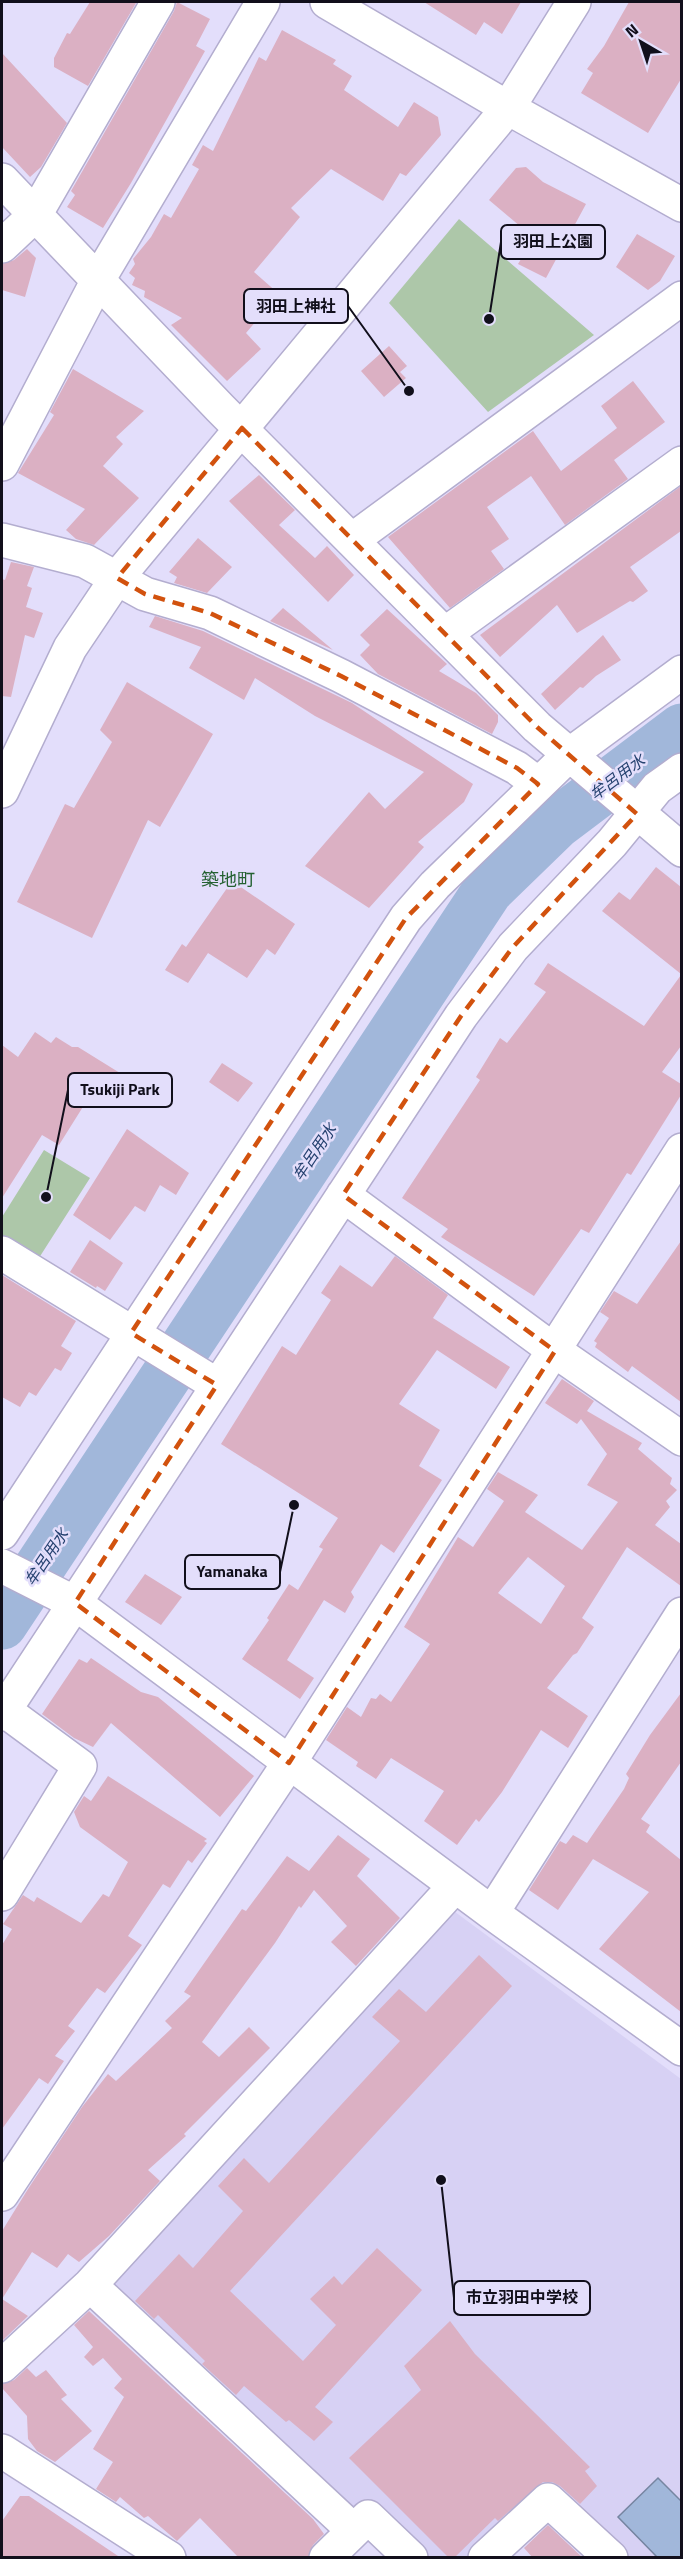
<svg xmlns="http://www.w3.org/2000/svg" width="683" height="2559" font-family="'Titillium Web','Noto Sans JP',sans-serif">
<rect width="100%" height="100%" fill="#e3defb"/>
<path fill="#d7d1f4" d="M447,1906l234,173v478h-57l-77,-70 -78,70h-45l-68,-42 -247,-234z"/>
<path fill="#adc7a9" d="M459,219l135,116 -106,77 -99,-109z
M44,1150l46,28 -53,83 -35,-22v-22z"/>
<path fill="#a1b7da" stroke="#7685a1" stroke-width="1.5" d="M658,2478l23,23v56h-24l-39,-40z"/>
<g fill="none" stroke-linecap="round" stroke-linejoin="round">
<path stroke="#a1b7da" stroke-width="51" d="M2,1624l486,-734 69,-67 125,-94"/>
</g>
<path fill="#dbb0c3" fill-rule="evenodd" d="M90,2l46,1 -48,83 -34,-19v-9l13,-25 3,1z
M177,2l33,17 -14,27 9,5 -74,132 -28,45 -36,-21 8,-12 -4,-4 103,-180z
M424,2h97l-19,32 -18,-12 -8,13z
M629,2h52v77l-33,54 -67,-40 12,-20 -6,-4 17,-23z
M282,30l54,30 -3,4 19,12 -8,14 54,37 16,-25 24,15 3,18 -35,41 -6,-3 -17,28 -52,-32 -40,39 9,9 -46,55 25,22 -33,39 15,16 -34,32 -56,-56 11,-7 -38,-21 1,-6 -13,-6 3,-7 -6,-5 6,-9 -2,-5 18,-22 13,-23 7,4 28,-49 -7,-4 11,-20 10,6 46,-94 7,4z
M2,53l65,70 -26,44 -11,10 -28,-30z
M526,167l17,15 43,22 -40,74 -28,-14 16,-26 -45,-38 27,-32z
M637,234l38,22 -15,25 -12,9 -32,-23z
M27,249l9,9 -11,39 -23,-7v-26l12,-4z
M389,346l18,20 -7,6 6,6 -22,19 -23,-26z
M73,369l71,42 -28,26 7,7 -20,22 36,32 -45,47 -18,-6 -10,-9 19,-21 -67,-36 36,-58 -4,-3z
M633,381l32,41 -51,38 14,19 -63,46 -34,-49 -44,31 22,32 -18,12 13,18 -54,39 -62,-71 145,-106 28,40 56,-43 -16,-22z
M259,475l36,35 -16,15 36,33 12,-12 27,29 -26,27 -99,-101z
M681,486v45l-51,36 18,24 -15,11 -3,-1 -53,32 -20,-28 -57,52 -20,-22z
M198,538l34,29 -25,26 -33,-10 3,-6 -8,-5z
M11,562l23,5 -7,19 5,2 -6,19 17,6 -9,25 -9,-3 -14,62 -9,-1v-117l3,1z
M283,608l50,42 -63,-29z
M387,609l60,55 -8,7 37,22 22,22v7l-6,12 -114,-60 -18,-19 10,-10 -10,-10z
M155,616l48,15 149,72 121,81 -9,18 -46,40 6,5 -55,61 -64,-42 64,-74 16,17 39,-37 -109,-56 -60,-38 -11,22 -55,-32 12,-21 -52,-20z
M603,635l18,25 -25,16 -13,12 -3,-1 -25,23 -14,-16z
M127,682l86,52 -53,93 -12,-7 -56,118 -75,-36 48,-98 9,4 38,-66 -12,-12z
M656,867l25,20v87l-79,-63 17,-19 11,8z
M232,881l63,43 -20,31 -8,-6 -20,29 -39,-25 -20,30 -23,-13 17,-26 4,3z
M548,963l96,63 37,-51v71l-19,26 19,12v11l-50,80 -4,-2 -38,60 -8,-4 -47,67 -93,-59 7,-8 -46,-31 78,-118 -4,-3 24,-39 7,5 39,-51 -12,-8z
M35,1032l16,11 5,-6 16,10h6l50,31 -18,29 -19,-13 -32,51 -17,-10 -40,63v-153l16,12z
M222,1063l31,20 -15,19 -29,-20z
M127,1129l62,44 -13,22 -16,-10 -15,27 -10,-6 -25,34 -37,-25z
M90,1240l33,23 -18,28 -8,-5 -1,2 -26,-16z
M681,1241v161l-49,-36 -4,6 -33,-25 2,-4 -3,-2 15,-23 -9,-6 14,-21 23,13z
M395,1256l53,39 -15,23 77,49 -14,22 -59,-39 -38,54 41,26 -21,36 23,14 -48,73 -13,-9 -30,48 3,5 -9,16 -21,-13 -37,60 27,18 -14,21 -58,-40 27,-39 -2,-2 22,-34 9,6 25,-41 -4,-2 19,-29 -117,-74 61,-98 14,9 35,-55 -10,-7 19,-28 32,22z
M2,1275l74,46 -15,25 11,7 -11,18 -6,-3 -19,28 -7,-4 -9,15 -18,-10z
M562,1379l32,22 -7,10 55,32 -4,6 34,29 -2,6 7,6 -11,11 4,6 -15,18 26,19v42l-54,-39 -45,71 12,9 -17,26 -4,2 -26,33 41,28 -20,32 -27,-18 -39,62 -23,30 -3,-3 -19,26 -33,-24 20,-30 -53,-33 -15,21 -20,-13 2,-4 -32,-22 21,-33 14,10 10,-19 5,1 4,-5 11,8 39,-58 -26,-17 54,-90 15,10 31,-46 -17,-12 11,-17 40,23 -13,17 57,38 36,-48 -31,-17 20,-31 -26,-35 -4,5 -32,-21zM528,1557l37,29 -24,38 -43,-31z
M145,1574l37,23 -21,28 -36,-23z
M91,1658l50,34 17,5 96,79 -34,41 -109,-94 -18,24 -19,-9 -32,-24 37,-55 8,4z
M681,1693v69l-40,57 9,6 -4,7 35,28v152l-82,-63 50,-57 -56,-33 -35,51 -29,-20 31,-49 6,3 7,-9 14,8 37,-54 5,-11 -3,-4 24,-39z
M108,1776l99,63 -3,2 3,2 -15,20 -4,-3 -18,28 -7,-4 -35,52 14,9 -37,48 -8,-5 -29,38 7,5 -20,25 9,5 -16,23 -9,-6 -37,51v-184l10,-16 -9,-5 20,-29 11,7 3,-5 44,26 22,-29 6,3 19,-35 -48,-35 -6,-15 10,-16 7,5z
M338,1835l32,24 -13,17 43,42 -44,48 -25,-24 16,-16 -33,-36 -13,18 -2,-2 -24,37 -73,99 17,15 30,-30 21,21 -86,86 2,2 -38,34 12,11 -51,55 -30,26 -11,-8 -11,14 -25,-16 -30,47 26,17 -26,25v-110l26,-42 54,-82 26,-33 8,7 56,-53 -7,-7 26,-25 -7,-4 58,-83 4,2 41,-55 22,15z
M479,1955l33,31 -282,305 73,70 33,-36 -26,-26 24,-23 8,9 35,-37 45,42 -107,117 18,15 -19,19 -25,-21 -3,2 -42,-36 -8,9 -34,-31 3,-3 -47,-46 -4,4 -19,-18 44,-47 14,14 50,-57 -25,-25 26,-28 25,25 131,-142 -28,-24 27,-28 27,23z
M89,2311l224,208 11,15 -11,11 -5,13h-69l-39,-40 -23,23 -29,-25 -4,2 -24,-21 -4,5 -20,-13 17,-27 -20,-13 31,-52 -10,-9 8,-9 -19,-21 -10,8 -9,-9 9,-10 -19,-22z
M450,2321l25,33 115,113 -5,4 12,15 -17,18 -20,-18 -8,-4h-9l-45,39 -3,-3 -41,40h-5l-100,-100 72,-68 -17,-24z
M27,2368l9,9 10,-7 21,25 -6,4 31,32 -37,31 -18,-11 -9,-12 -1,-23 -25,-28v-4l12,-4z
M20,2496h9l92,62h-119v-37z
M548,2525l35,33h-50l-9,-10z"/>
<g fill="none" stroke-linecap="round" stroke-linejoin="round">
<defs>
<path id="minor" d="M327,2l181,106 174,97
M2,180l218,228 317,319 145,123
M2,246l33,-31 123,-213
M2,464l96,-184 165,-278
M2,540l83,21 60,33 65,19 131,63 176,92 21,16
M352,540l330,-242
M445,634l237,-171
M2,791l68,-143 47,-70 391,-470 66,-106
M343,1195l212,156 127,88
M2,1253l215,132
M2,1533l404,-615 29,-33 134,-130 113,-83
M2,1566l73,37 417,310 190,136
M2,1714l459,-698 52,-69 99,-104 45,-55 25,-18
M2,1894l78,-128 -76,-56
M492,1913l190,-299
M2,2194l287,-431 393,-613
M90,2285l263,245
M2,2366l88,-81 365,-399
M2,2451l167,107
M326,2558l42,-41 43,41
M485,2558l63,-58 63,58"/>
</defs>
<use href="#minor" stroke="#b3adcf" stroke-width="36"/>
<use href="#minor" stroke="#fff" stroke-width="33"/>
</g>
<path fill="none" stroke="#d2520e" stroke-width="4.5" stroke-dasharray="12 8" stroke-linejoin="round" d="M242,428l295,299 100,87 -124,133 -52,69 -118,179 212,156 -266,412 -214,-160 142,-218 -86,-52 275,-415 132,-134 -21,-16 -176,-92 -131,-63 -65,-19 -28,-16z"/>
<g text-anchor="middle" stroke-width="5" stroke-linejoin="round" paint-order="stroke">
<g font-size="16" font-style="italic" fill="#264270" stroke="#e3defb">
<text transform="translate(617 777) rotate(-37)" y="6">牟呂用水</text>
<text transform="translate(314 1152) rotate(-56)" y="6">牟呂用水</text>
<text transform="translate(46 1557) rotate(-56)" y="6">牟呂用水</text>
</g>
<g font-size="18" fill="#246131" stroke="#e3defb">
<text x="228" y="886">築地町</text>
</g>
</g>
<path fill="none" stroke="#110f1b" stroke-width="2" d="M489 319L501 242M409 391L348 306M46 1197L68 1090M294 1505L280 1572M441 2180L454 2298"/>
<g fill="#110f1b" stroke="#e3defb" stroke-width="2">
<circle cx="489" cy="319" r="6"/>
<circle cx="409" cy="391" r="6"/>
<circle cx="46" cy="1197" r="6"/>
<circle cx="294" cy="1505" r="6"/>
<circle cx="441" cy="2180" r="6"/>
</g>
<g fill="#e3defb" stroke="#110f1b" stroke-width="2">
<rect x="501" y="225" width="104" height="34" rx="6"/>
<rect x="244" y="289" width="104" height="34" rx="6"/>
<rect x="68" y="1073" width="104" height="34" rx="6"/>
<rect x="185" y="1555" width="95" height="34" rx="6"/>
<rect x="454" y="2281" width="136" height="34" rx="6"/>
</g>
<g font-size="16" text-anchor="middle" font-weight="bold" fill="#110f1b">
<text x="553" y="247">羽田上公園</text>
<text x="296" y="312">羽田上神社</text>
<text x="120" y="1095">Tsukiji Park</text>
<text x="232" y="1577">Yamanaka</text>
<text x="522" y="2303">市立羽田中学校</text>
</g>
<rect width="683" height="2559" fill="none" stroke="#110f1b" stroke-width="6"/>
<g transform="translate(641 42) rotate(321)" stroke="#e3defb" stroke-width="4.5" paint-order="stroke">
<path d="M0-4.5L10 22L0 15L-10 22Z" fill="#110f1b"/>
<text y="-9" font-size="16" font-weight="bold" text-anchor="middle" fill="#110f1b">N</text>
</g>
</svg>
